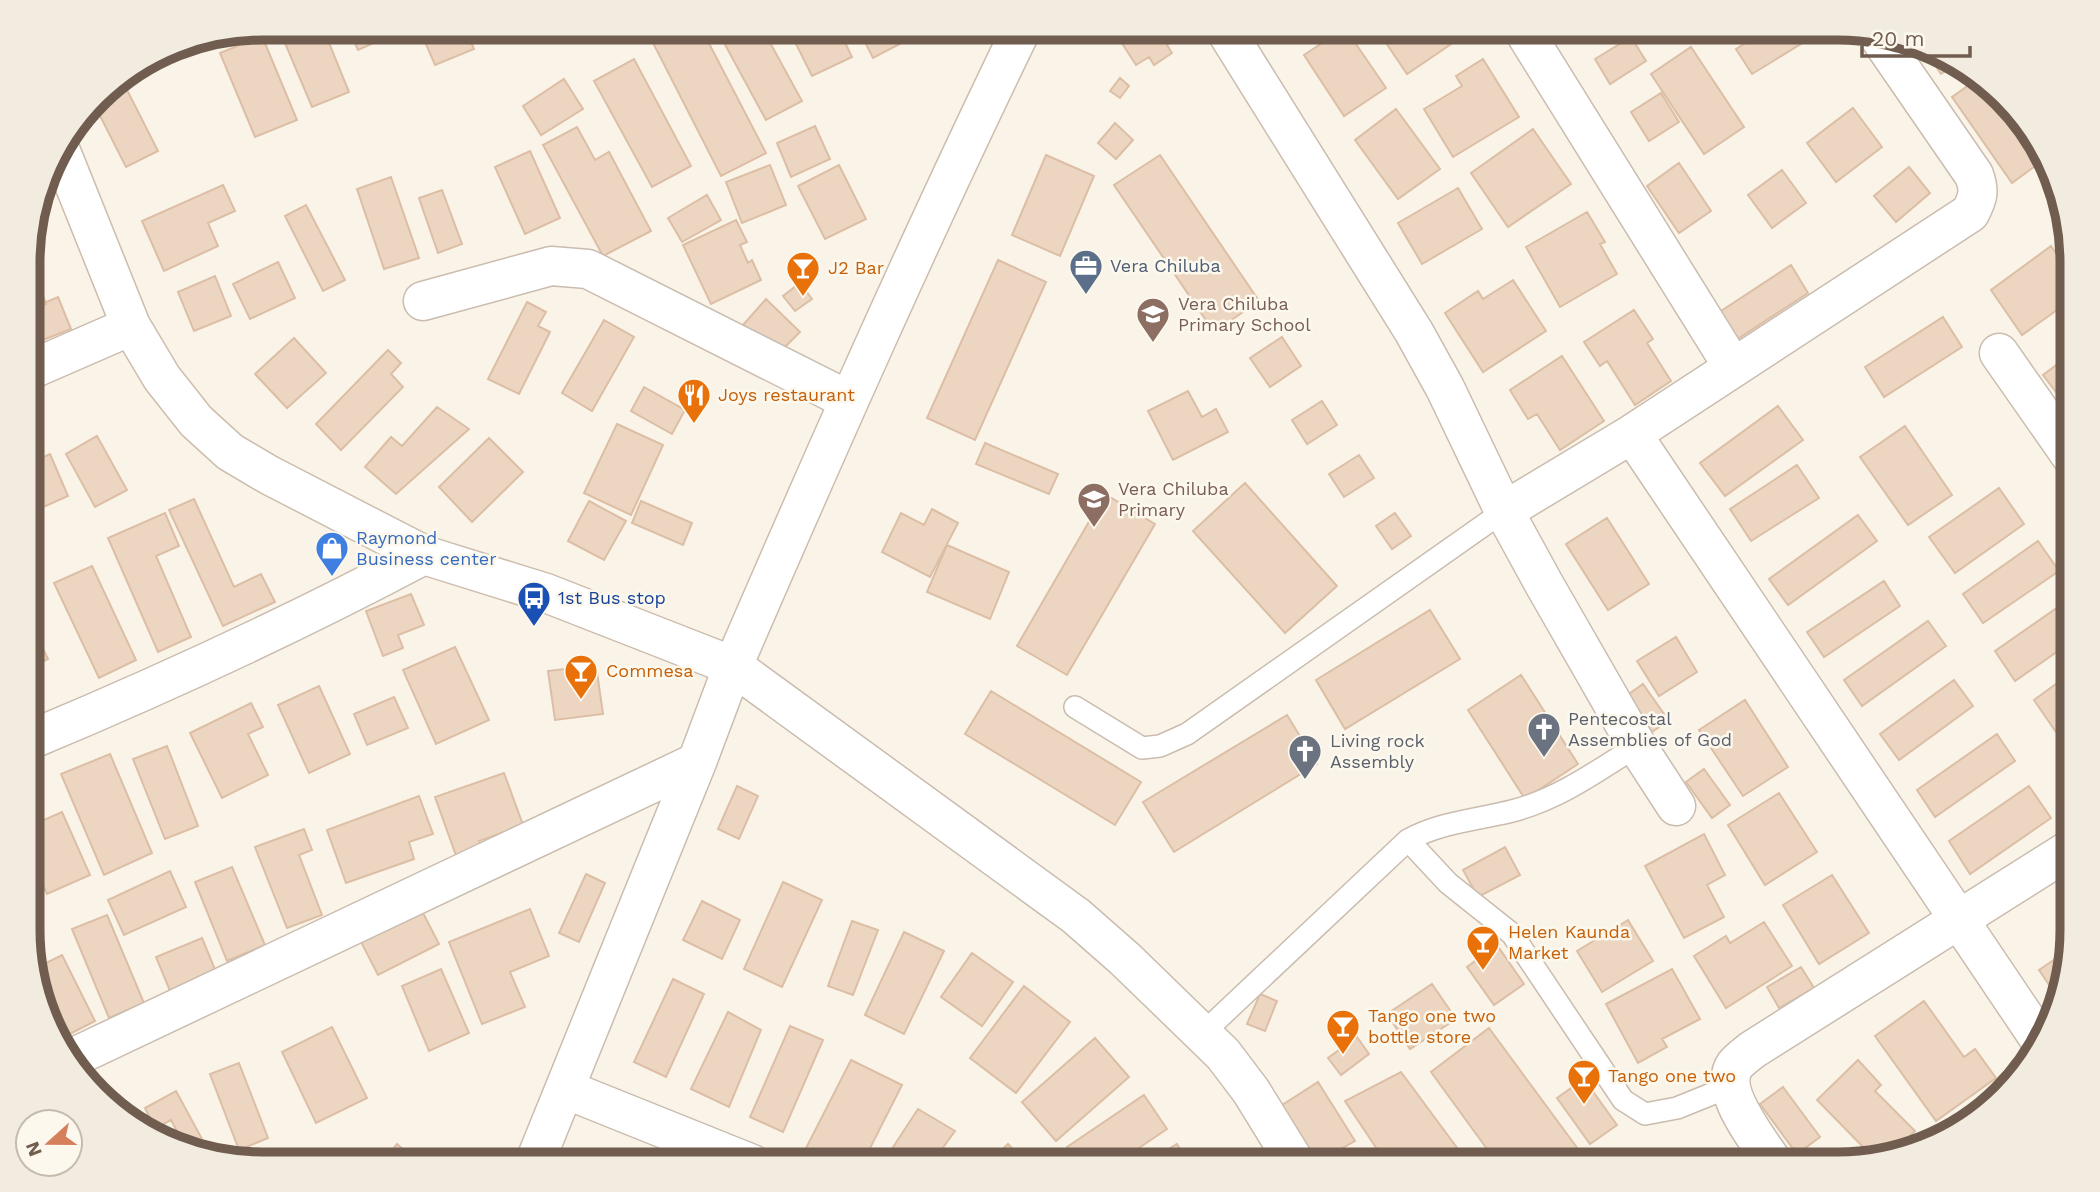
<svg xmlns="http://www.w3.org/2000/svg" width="2100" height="1192" font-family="'Work Sans',sans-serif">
<rect width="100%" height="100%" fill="#faf4e8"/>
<path fill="#ecd6c2" stroke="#dcbea5" stroke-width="2" d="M302,28h21l26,64 -37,15 -30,-71z
M348,28h40l4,7 -34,15z
M419,28h46l9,21 -39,16z
M557,28h32l-23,15z
M669,28h32l65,125 -45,23 -71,-139z
M716,28h46l40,73 -36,19z
M788,28h50l14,29 -40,19z
M858,28h53l4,8 -42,22z
M1119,28h55l6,9 -13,8 5,8 -18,12 -5,-8 -13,8 -22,-34z
M1345,28l41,60 -42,28 -40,-61z
M1376,28h77l7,10 -53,36z
M1770,28h50l2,3 -70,43 -16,-25z
M262,36l35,84 -42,17 -35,-84z
M1631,37l15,24 -36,23 -15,-25z
M1691,47l53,80 -40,27 -53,-80z
M1926,52l28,7 4,4 -17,11z
M634,59l57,107 -39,21 -58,-106z
M1483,59l36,58 -66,40 -29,-48 38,-23 -6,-10z
M121,78l37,73 -32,16 -32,-63 14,-18z
M1120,78l9,8 -9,12 -10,-7z
M564,79l19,30 -42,26 -18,-29z
M1976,80l57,53 9,28 -30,22 -60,-86z
M1661,93l18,29 -30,19 -18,-29z
M1853,108l29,39 -46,35 -29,-39z
M1396,109l44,60 -42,30 -43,-59z
M1115,123l18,17 -17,19 -18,-16z
M815,126l15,33 -39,18 -14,-34z
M577,127l18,33 14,-8 42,79 -48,25 -60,-111z
M1533,129l38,55 -63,43 -37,-54z
M530,151l30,67 -35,16 -30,-67z
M1046,155l48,21 -34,80 -48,-21z
M1160,155l99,146 -45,31 -100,-147z
M1679,163l32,48 -32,22 -32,-47z
M770,165l16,40 -44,18 -16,-41z
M839,165l27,54 -41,20 -27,-53z
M1909,167l21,26 -34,29 -22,-26z
M1782,170l24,33 -34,25 -24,-33z
M391,177l28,81 -35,11 -27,-80z
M223,185l12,26 -27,12 10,23 -54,25 -22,-50z
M1458,188l24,41 -60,35 -24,-41z
M442,190l20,54 -24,9 -19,-55z
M707,195l14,25 -39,22 -14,-24z
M306,205l39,75 -22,11 -38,-75z
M1587,212l18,30 -5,2 17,30 -57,33 -34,-60z
M736,220l11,22 -7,3 8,18 4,-3 9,20 -50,24 -28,-59z
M2051,246l20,29v25l-49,35 -31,-45z
M30,256l16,48 -16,5z
M998,260l48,22 -71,158 -48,-22z
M278,262l17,36 -45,21 -17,-35z
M1791,265l17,28 -75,49 -18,-27z
M215,276l16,40 -37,15 -16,-39z
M1513,280l33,51 -63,41 -38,-59 33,-22 5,8z
M800,283l12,16 -17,12 -12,-15z
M58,297l13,32 -41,16v-36z
M766,299l34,33 -24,24 -33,-31z
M527,302l19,10 -8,14 12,6 -31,62 -31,-15z
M1634,310l19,29 -6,4 24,38 -36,24 -28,-44 -7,5 -16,-24z
M1943,317l19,30 -78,50 -19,-30z
M604,320l30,17 -42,74 -30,-18z
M1282,337l19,29 -31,21 -20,-29z
M294,338l32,35 -39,35 -32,-34z
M388,350l13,13 -10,11 12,13 -62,63 -25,-26z
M2071,354v54l-2,1 -26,-34z
M1562,356l42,65 -44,29 -23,-36 -9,5 -18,-29z
M644,387l41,23 -13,24 -41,-23z
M1188,391l14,26 14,-8 12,23 -55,28 -25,-49z
M1322,401l15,24 -30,19 -15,-24z
M1778,406l25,34 -78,56 -25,-33z
M437,407l32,22 -73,65 -31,-27 26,-30 11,9z
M617,424l46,21 -32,70 -47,-22z
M1905,426l47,69 -44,30 -48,-68z
M97,436l30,54 -32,17 -29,-53z
M489,438l34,34 -51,50 -33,-35z
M985,443l73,31 -9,20 -73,-30z
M50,454l18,42 -38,17v-50z
M1359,455l15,23 -30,19 -15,-23z
M1797,465l22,33 -68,43 -21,-32z
M1245,483l92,103 -52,47 -92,-102z
M1999,488l25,36 -69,49 -26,-36z
M1105,494l50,30 -88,151 -50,-29z
M194,499l40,88 27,-13 14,28 -52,24 -54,-116z
M589,501l37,20 -22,39 -36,-19z
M641,501l51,22 -9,22 -51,-22z
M932,509l26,14 -28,54 -48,-25 19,-39 23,12z
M165,513l14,33 -23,10 35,81 -33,15 -50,-114z
M1395,513l16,23 -19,13 -16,-23z
M1858,515l19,26 -89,64 -19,-26z
M1607,518l42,66 -41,26 -42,-66z
M2038,541l21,30 -76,52 -20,-29z
M947,545l62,27 -19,47 -63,-27z
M92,566l44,94 -37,18 -45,-95z
M1884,581l16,25 -76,51 -17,-25z
M411,594l13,31 -26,10 5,13 -20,8 -17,-45z
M2071,598v44l-56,39 -20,-30z
M1430,610l30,49 -115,70 -29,-49z
M30,621l18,38 -18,9z
M1928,621l18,25 -84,60 -18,-26z
M1676,637l21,35 -38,24 -22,-35z
M455,647l34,73 -53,24 -33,-74z
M596,665l7,49 -48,6 -7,-49z
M2071,673l1,47 -16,12 -22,-32z
M1521,675l57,89 -53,35 -57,-89z
M1954,680l19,26 -74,54 -19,-26z
M1643,684l26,37 -22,14 -25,-36z
M319,686l31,68 -41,19 -31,-68z
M991,691l150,91 -26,43 -150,-91z
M394,697l14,31 -41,17 -13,-31z
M1745,700l43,67 -45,29 -44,-66z
M251,703l12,24 -15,7 20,41 -46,23 -32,-65z
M1287,715l30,49 -143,88 -31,-50z
M1997,734l18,27 -80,56 -18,-27z
M167,746l31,80 -33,13 -32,-80z
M2072,752v15l-8,-10z
M110,754l42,99 -48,22 -43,-101z
M1704,769l26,36 -18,13 -26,-36z
M504,773l19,52 -44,16 5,12 -26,8 -23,-64z
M737,786l21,10 -19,43 -21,-10z
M2029,786l22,32 -81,56 -21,-33z
M1779,793l38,59 -52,33 -37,-60z
M419,796l14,38 -24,8 5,17 -68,24 -19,-53z
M62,812l28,63 -43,19 -17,-37v-31z
M304,829l8,21 -13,5 23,60 -35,13 -32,-81z
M1704,834l21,41 -18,10 17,32 -40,21 -39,-72z
M1505,847l15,28 -42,22 -15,-27z
M232,867l33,78 -38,16 -32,-79z
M170,871l16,36 -62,28 -16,-35z
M586,874l19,9 -26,59 -20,-9z
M1832,875l37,58 -50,31 -36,-59z
M783,882l39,18 -40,87 -38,-18z
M702,901l38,19 -18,39 -39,-19z
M421,909l18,35 -61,31 -18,-35z
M530,909l19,47 -39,16 15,35 -43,17 -33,-82z
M107,915l37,88 -35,15 -37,-89z
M1628,920l25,41 -51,31 -25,-41z
M852,921l26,9 -25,65 -25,-9z
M1764,922l28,44 -66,42 -32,-52 32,-20 4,7z
M904,932l40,19 -40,83 -39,-19z
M202,938l14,34 -46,19 -14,-34z
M1497,945l27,39 -30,21 -27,-38z
M2070,949l-14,46 -17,-25z
M972,953l41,29 -31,44 -41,-29z
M62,955l33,66 -35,18 -26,-70z
M1801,967l13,21 -35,20 -12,-21z
M441,969l28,64 -40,18 -27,-65z
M1672,969l28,50 -38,20 5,8 -29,16 -32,-59z
M673,979l31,15 -38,83 -32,-15z
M1432,984l24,35 -46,30 -23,-35z
M1024,986l46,36 -54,71 -46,-35z
M1260,994l17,7 -12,30 -18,-7z
M1924,1001l40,56 11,-8 21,29 -60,43 -61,-85z
M728,1012l33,18 -32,77 -38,-18z
M790,1026l33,14 -40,92 -33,-15z
M332,1027l35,71 -51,25 -34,-71z
M1489,1028l100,136h-91l-67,-92z
M1357,1037l12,17 -28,21 -13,-17z
M1095,1038l34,39 -73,64 -34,-39z
M851,1060l51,25 -40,79h-34l-24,-12z
M1858,1060l23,25 -6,6 40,40 -20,19 -22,7 -56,-57z
M239,1063l29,75 -29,12 -29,-76z
M1401,1072l68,92h-82l-42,-63z
M1584,1079l33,46 -27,19 -33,-46z
M1318,1082l37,59 -41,23 -35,-57z
M1783,1087l37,50 -23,17 -37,-50z
M176,1091l26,48 -11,6 -8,-2 -12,-23 -16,9 -10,-21z
M1144,1095l23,34 -52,35h-37l-11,-17z
M918,1109l37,22 -24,33h-49z
M397,1144l23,20h-39z
M1008,1144l19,20h-40z
M1177,1144l12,20h-44z
M1376,1157l3,7h-15z"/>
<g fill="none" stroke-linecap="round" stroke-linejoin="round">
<defs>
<path id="service" d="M1075,707l67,41 18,-2 27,-12 317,-223
M1408,840l40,43 64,51 111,166 22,14 32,-6 52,-21
M1203,1033l205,-193c33,-18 68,-20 104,-29 47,-12 85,-40 125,-65"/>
<path id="minor" d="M1224,28l190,304 31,56 59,123 40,73 93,162 39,60
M1522,28l211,339
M423,301l128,-35 37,3 260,131
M1999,353l72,103
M30,370l101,-44
M1632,434l410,609
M1504,511l128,-77 338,-221c8,-15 10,-22 4,-38l-93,-135
M30,740c134,-56 266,-117 394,-185
M68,1060l629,-298
M565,1089l187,75
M534,1164l163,-402 36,-96 343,250 49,43 98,95 28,37 45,73
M1774,1164c-14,-22 -57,-73 -39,-99 4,-5 11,-10 17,-15l320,-202"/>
<path id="secondary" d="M60,149l71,177 31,52 34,43 34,31 39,23 155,80 122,38 187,73c93,-215 187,-428 289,-638"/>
</defs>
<use href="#service" stroke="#cabcaf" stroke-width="24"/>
<use href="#minor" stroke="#cabcaf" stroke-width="41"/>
<use href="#secondary" stroke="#cdbdad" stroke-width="41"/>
<use href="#service" stroke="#fff" stroke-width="21"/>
<use href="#minor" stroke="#fff" stroke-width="38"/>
<use href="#secondary" stroke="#fff" stroke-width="38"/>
</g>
<defs>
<symbol id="office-pin" viewBox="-11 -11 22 30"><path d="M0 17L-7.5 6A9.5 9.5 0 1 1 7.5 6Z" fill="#5c6f8a" stroke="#fdf8ed"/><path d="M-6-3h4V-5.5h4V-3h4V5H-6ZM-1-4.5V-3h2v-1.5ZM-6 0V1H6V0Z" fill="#fff"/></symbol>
<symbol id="bar-pin" viewBox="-11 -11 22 30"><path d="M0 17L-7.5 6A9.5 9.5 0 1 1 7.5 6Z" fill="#e8710a" stroke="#fdf8ed"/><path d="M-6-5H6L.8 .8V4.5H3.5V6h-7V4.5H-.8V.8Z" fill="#fff"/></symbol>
<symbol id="school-pin" viewBox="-11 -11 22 30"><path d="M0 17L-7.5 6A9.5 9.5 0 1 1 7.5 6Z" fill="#8d6e63" stroke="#fdf8ed"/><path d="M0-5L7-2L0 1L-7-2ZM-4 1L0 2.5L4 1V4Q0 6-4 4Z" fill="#fff"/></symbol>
<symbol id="restaurant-pin" viewBox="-11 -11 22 30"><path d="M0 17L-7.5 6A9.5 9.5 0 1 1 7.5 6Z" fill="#e8710a" stroke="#fdf8ed"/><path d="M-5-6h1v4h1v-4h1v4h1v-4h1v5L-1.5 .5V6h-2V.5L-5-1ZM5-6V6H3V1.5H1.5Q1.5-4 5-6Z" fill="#fff"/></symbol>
<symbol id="shop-pin" viewBox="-11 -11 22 30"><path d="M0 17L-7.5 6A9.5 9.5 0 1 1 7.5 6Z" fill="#3f7fe0" stroke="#fdf8ed"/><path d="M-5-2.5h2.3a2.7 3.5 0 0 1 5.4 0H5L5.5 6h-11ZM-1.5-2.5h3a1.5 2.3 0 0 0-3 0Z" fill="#fff"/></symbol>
<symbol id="bus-pin" viewBox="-11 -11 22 30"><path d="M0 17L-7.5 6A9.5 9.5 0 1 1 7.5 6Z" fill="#1a4fb4" stroke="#fdf8ed"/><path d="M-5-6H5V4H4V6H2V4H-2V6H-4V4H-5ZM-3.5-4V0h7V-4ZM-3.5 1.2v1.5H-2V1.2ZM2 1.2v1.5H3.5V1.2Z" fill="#fff"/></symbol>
<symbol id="church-pin" viewBox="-11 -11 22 30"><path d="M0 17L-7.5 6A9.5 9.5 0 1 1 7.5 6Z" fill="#6b7280" stroke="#fdf8ed"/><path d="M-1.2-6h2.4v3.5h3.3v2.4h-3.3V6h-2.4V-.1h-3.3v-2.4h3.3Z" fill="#fff"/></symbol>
</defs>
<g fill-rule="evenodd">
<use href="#office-pin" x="1067" y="247" width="38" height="52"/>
<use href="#bar-pin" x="784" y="249" width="38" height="52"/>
<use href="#school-pin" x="1134" y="295" width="38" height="52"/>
<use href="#restaurant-pin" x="675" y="376" width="38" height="52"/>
<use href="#school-pin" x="1075" y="480" width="38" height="52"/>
<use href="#shop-pin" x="313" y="529" width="38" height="52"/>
<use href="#bus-pin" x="515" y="579" width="38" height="52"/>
<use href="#bar-pin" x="562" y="652" width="38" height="52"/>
<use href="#church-pin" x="1525" y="710" width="38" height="52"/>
<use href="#church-pin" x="1286" y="732" width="38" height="52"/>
<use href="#bar-pin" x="1464" y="923" width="38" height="52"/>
<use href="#bar-pin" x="1324" y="1007" width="38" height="52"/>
<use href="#bar-pin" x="1565" y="1057" width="38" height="52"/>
</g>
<g text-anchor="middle" stroke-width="5" stroke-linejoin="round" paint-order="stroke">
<g font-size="18" fill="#4e5e75" stroke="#fdf8ed" text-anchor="start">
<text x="1110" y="272">Vera Chiluba</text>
</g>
<g font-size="18" fill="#c56008" stroke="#fdf8ed" text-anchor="start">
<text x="828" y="274">J2 Bar</text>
<text x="718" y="401">Joys restaurant</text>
<text x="606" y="677">Commesa</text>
<text x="1508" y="938">Helen Kaunda<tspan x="1508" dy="21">Market</tspan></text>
<text x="1368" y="1022">Tango one two<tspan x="1368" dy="21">bottle store</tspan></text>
<text x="1608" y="1082">Tango one two</text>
</g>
<g font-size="18" fill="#785e54" stroke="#fdf8ed" text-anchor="start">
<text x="1178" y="310">Vera Chiluba<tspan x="1178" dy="21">Primary School</tspan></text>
<text x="1118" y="495">Vera Chiluba<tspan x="1118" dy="21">Primary</tspan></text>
</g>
<g font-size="18" fill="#366cbe" stroke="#fdf8ed" text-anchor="start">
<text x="356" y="544">Raymond<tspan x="356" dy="21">Business center</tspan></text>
</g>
<g font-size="18" fill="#164399" stroke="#fdf8ed" text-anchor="start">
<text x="558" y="604">1st Bus stop</text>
</g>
<g font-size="18" fill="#5b616d" stroke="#fdf8ed" text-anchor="start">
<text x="1568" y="725">Pentecostal<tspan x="1568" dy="21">Assemblies of God</tspan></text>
<text x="1330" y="747">Living rock<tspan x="1330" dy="21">Assembly</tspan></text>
</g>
</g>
<path d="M0 0H2100V1192H0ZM262 40H1838A222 222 0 0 1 2060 262V930A222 222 0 0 1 1838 1152H262A222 222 0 0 1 40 930V262A222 222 0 0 1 262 40Z" fill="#f2ece0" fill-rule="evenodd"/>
<path fill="none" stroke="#705d4f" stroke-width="9" d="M262 40H1838A222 222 0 0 1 2060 262V930A222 222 0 0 1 1838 1152H262A222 222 0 0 1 40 930V262A222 222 0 0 1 262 40Z"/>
<g transform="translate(49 1143) rotate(249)"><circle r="33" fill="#fdf8ed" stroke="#c5baae" stroke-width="2"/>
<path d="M0-5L12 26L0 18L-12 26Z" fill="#d57f5b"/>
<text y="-10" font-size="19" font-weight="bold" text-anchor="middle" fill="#705d4f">N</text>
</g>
<path d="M1862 46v10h108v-10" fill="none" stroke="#705d4f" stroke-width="3.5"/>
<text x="1872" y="46" font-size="21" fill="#705d4f" stroke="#fdf8ed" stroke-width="5" paint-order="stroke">20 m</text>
</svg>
